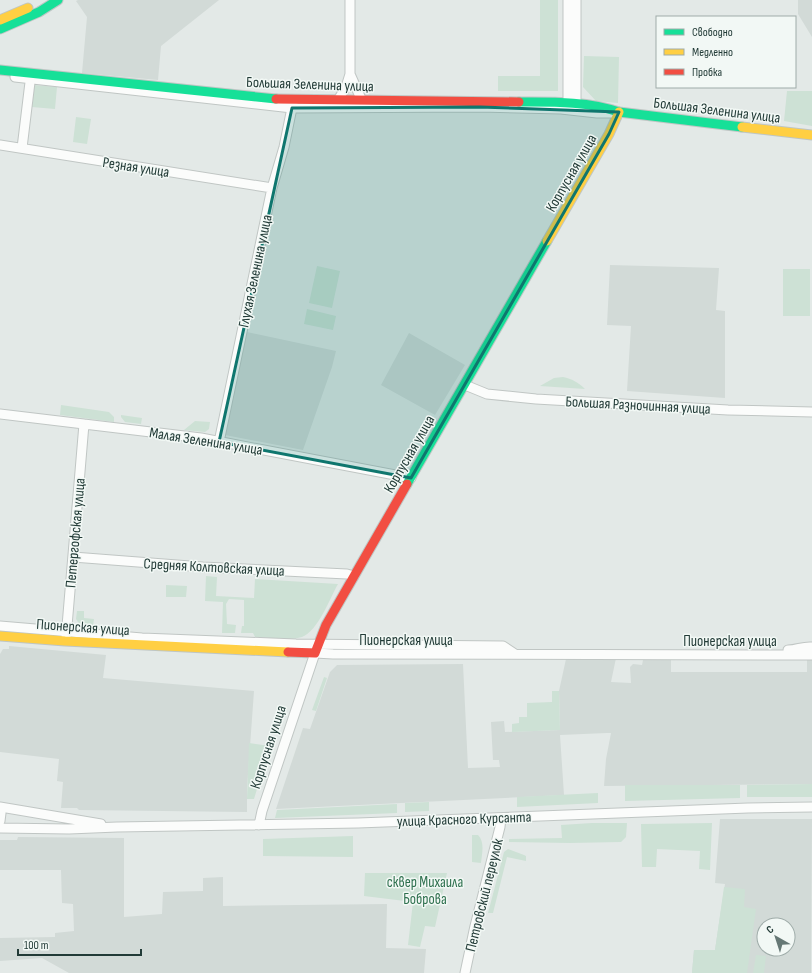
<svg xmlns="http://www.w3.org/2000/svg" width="812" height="973" font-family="'Sofia Sans Condensed',sans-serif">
<rect width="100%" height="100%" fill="#e3e9e7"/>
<path fill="#d2dad7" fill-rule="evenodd" d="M78,0h141l-58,46 -3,34 -76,-7 5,-56 -11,-16z
M798,0h14v37l-14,-23z
M610,265l109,3 -3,42 9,1v87l-98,-7 4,-65 -24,-1z
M247,332l89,19 -4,16 -29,83 -78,-15z
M409,333l56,32 -30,50 -54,-30z
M9,646l97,9 -3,23 151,13 -7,97v24l-168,-2 -2,-2h-16l2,-26 -6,-1 2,-22 -59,-7v-98l3,-5h6z
M616,658l-5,24 20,1 -1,-16 3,-3 9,1 1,-5h28v12h136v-12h5v124l-208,2 2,-27 5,-26h-4l-47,2 4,60 -288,14 27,-81 7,1 20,-57 7,-7 126,-1 5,104 32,-1 -1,-7h-6l-2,-38 13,-1 1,11 55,-2 -1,-39 7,-32z
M720,819h92l-1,154h-119l2,-23h21l10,-66 -10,-1zM764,925h24v24h-24z
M0,837v3h17l1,-3 106,1v79l38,-3 1,-22 40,-1v-13l20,-1v29l164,-2 -1,44 40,1 -2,24h-355l-27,-15 -42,3v-23l55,-1v-4l19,-2 -1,-27 -11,-1 -1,-33h-61z"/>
<path fill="#cde1d5" d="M540,0h18v91h-60v-15h42z
M584,56l35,1 -1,46 -22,-2 -13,-14z
M34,85l23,2 -2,22 -23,-2z
M787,91h25v35l-28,-5z
M76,117l15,2 -4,25 -14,-2z
M317,266l23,5 -8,37 -23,-5z
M783,269h27v47h-27z
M307,309l29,7 -3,14 -29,-6z
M563,377c9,2 15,5 22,12l-45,-3 14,-8z
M61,405l48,7 5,5v5l-54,-7z
M121,415l21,3 -1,6 -16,-2 -4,-5z
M195,421l15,1 -1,7 -4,3 -21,-2z
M206,576l11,1 -1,19 38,2 1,-19 83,5c-8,14 -20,47 -36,53 -12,4 -34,0 -47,0l-2,-4h-12l1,-7h2v-26l-15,-1 -3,5 1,20 9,1 -1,8h-13l1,-31 -18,-1z
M166,585l21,1 -1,11h-20z
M77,611h7v7l10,1 -1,7 -13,-1 -4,-6z
M324,677l3,1 -11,33 -4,-1z
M552,691h7l1,39 -48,2v-8l7,-1v-6h8v-14l25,-1z
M249,743l21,3 -16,53h-7z
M812,784v13h-65v-12z
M625,785h115v13l-115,3z
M598,793v10l-81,4v-10z
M429,802v9l-24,1v-9z
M397,804v9l-122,5 2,-8z
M592,823h35l-1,14 -5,5 -51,1 -61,-1v-3l53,-1 -1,-13z
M712,823l-2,47 -11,-1 1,-18 -43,-2 -1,18h-14l-1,-43z
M472,835h6c7,7 4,18 3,28l-9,-1z
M353,836v21l-90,-1v-17z
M508,849l16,6 2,1v5l-19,-4 -14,56h-5l16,-61z
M365,873h82l-12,54 -10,-1 -5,21 -12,-2 5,-43 -49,-6z
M724,887l21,2 -1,18 12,2 -9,64h-55l2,-23h21z
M756,955l10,1 -2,17h-11z"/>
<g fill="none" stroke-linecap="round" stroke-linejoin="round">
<defs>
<path id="street" d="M568,0v103
M576,0v104
M350,74l12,27
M15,77l277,31 188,-1 81,2 36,4h15
M338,100l8,-13 4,-13v-74
M0,145l272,43
M22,148l9,-74
M465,385l22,9 49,5 192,11 84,2
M0,414l201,24 210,40
M219,442l53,-254 12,-41 9,-44
M73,557l130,10 144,7 7,2
M0,626l142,12 154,6 207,2 12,8
M66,638l18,-214
M788,650c9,0 15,-4 24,-3
M0,807l101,17
M0,811l1,2 -1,8
M259,825l3,-14 53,-158 18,1 479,1
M0,828l69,1 48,-2 241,-4 390,-15 64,-1
M465,973l10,-47 25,-99 1,-9"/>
<path id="fast" d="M0,29l39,-17 19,-12
M0,70l276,29
M519,102c33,0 68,-1 100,10l123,15
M407,484l140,-243"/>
<path id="slow" d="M0,20l28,-12
M742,127l70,8
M547,241l62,-107 10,-22
M0,636l65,5 223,11"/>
<path id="jam" d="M276,99l243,3
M288,652l27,1 11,-28 81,-141"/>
</defs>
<use href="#street" stroke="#c0c6c4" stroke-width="11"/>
<use href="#fast" stroke="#bfc6c4" stroke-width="11"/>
<use href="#slow" stroke="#bfc6c4" stroke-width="11"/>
<use href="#jam" stroke="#bfc6c4" stroke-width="11"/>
<use href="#street" stroke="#fbfcfb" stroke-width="9"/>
<use href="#fast" stroke="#16e098" stroke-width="9"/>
<use href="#slow" stroke="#ffcf43" stroke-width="9"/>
<use href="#jam" stroke="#f24e42" stroke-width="9"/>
</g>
<path fill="#0f766e" fill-opacity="0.2" stroke="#0f766e" stroke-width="3" stroke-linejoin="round" d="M480,107l139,5 -10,22 -198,344 -192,-36 73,-334z"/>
<g text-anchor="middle" stroke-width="3" stroke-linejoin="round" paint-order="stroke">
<g font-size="15" fill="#223b37" stroke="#f2f8f5">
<text transform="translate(310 84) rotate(2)" y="5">Большая Зеленина улица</text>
<text transform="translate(717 110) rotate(7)" y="5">Большая Зеленина улица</text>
<text transform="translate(136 167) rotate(9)" y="5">Резная улица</text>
<text transform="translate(571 173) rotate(-60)" y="5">Корпусная улица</text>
<text transform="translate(255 271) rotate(-78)" y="5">Глухая Зеленина улица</text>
<text transform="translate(638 405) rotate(3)" y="5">Большая Разночинная улица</text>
<text transform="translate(206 441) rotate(9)" y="5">Малая Зеленина улица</text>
<text transform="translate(409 454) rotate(-60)" y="5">Корпусная улица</text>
<text transform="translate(75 533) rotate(-85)" y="5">Петергофская улица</text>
<text transform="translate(214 567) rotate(3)" y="5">Средняя Колтовская улица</text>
<text transform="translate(83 627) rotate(4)" y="5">Пионерская улица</text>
<text x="406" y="645">Пионерская улица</text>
<text x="730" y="646">Пионерская улица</text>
<text transform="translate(268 747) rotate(-72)" y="5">Корпусная улица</text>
<text transform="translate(464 819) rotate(-2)" y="5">улица Красного Курсанта</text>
<text transform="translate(484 895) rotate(-76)" y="5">Петровский переулок</text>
</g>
<g font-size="15" fill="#2e704e" stroke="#f2f8f5">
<text x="425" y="887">сквер Михаила<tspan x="425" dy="17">Боброва</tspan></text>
</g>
</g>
<rect x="656" y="16" width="140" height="72" fill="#f2f8f5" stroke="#9faca9"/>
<rect x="664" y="29" width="20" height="6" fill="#16e098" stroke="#9faca9"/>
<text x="692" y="36" font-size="12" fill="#223b37">Свободно</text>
<rect x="664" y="49" width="20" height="6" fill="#ffcf43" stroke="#9faca9"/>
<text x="692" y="56" font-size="12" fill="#223b37">Медленно</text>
<rect x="664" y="69" width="20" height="6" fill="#f24e42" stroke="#9faca9"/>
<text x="692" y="76" font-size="12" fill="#223b37">Пробка</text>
<g transform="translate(776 937) rotate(321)"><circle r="19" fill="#f2f8f5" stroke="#9faca9"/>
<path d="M0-3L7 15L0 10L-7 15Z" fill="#667875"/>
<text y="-6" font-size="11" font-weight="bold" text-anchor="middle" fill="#223b37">С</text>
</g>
<path d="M18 949v6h123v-6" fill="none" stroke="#223b37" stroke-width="2"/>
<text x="24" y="949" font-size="12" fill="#223b37" stroke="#f2f8f5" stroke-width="3" paint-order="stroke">100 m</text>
</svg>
